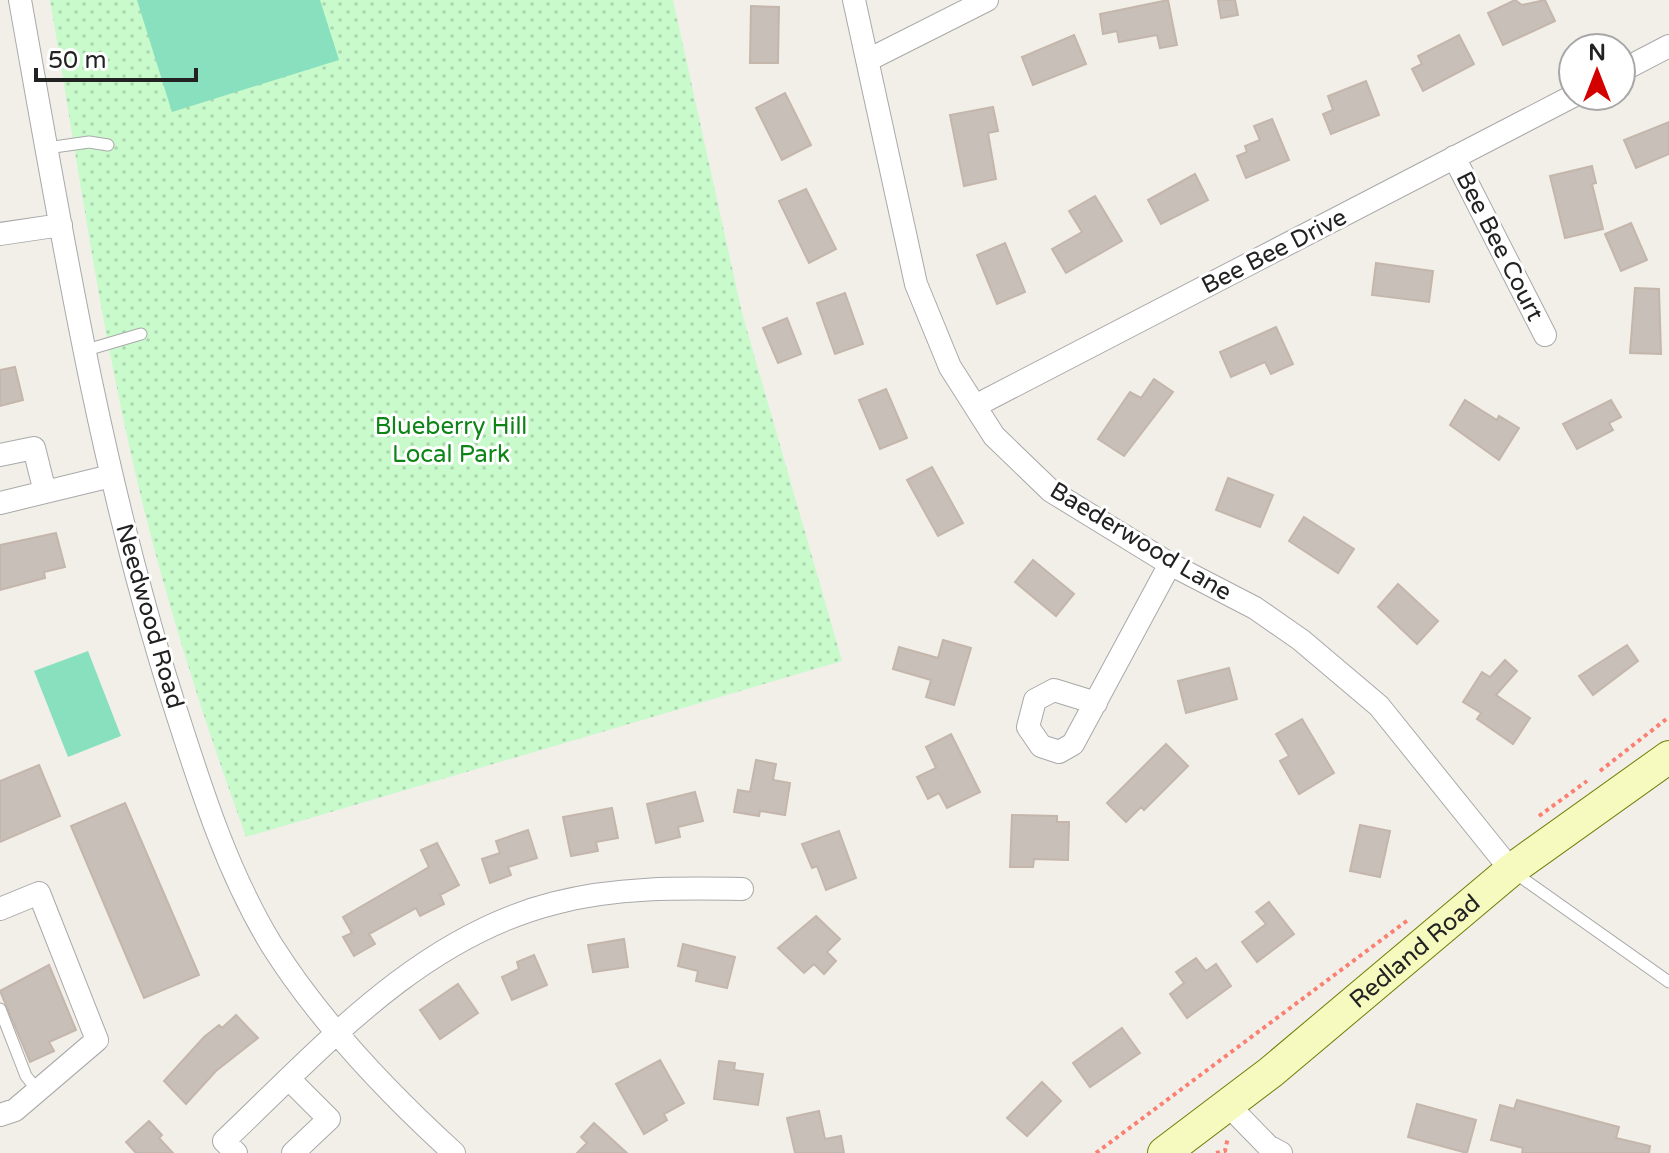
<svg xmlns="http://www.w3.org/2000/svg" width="1669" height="1153" font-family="'Varela Round',sans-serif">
<defs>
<pattern id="park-dots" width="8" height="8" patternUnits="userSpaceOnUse" patternTransform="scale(2)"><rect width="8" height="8" fill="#c8facc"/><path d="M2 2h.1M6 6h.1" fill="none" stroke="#acd6af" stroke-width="1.8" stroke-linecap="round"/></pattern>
</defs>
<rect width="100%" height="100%" fill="#f2efe9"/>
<path fill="url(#park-dots)" d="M50,0h623l69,313 100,348 -596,176c-45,-125 -86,-253 -115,-383 -34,-150 -55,-302 -81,-454z"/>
<path fill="#88e0be" d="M137,0h183l19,60 -167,52z
M88,651l33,85 -53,21 -34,-86z"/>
<path fill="#c7bfb8" stroke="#c4b6ab" stroke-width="2" d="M1168,0l9,45 -17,3 -3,-13 -38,7 -2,-11 -14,3 -3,-20z
M1218,0h17l3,15 -17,3z
M1515,0l7,5 23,-5 10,21 -52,24 -15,-32z
M751,6l28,1 -1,56h-28z
M1074,35l12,29 -53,21 -11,-28z
M1459,35l15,29 -51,27 -11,-22 10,-5 -4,-8z
M1366,81l13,34 -48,19 -8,-20 10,-4 -5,-14z
M785,93l26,52 -29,15 -26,-52z
M993,107l5,24 -10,2 8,46 -32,7 -14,-71z
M1272,119l17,41 -43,18 -9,-22 10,-4 -2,-6 15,-6 -6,-14z
M1669,122v32l-33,14 -12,-28z
M1592,166l4,17 -4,1 11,45 -38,9 -15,-62z
M1195,174l13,26 -47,24 -13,-24z
M806,189l30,60 -27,14 -30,-62z
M1095,196l27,45 -56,32 -14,-24 30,-17 -13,-21z
M1631,223l16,37 -26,11 -16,-37z
M1005,243l20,49 -28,12 -20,-49z
M1376,263l57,8 -4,31 -57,-7z
M1635,288l24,1 2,65 -31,-1z
M845,293l18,51 -28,10 -18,-51z
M787,318l14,36 -23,9 -15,-35z
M1276,327l17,37 -22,10 -6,-12 -34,15 -11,-25z
M15,367l8,33 -23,6v-36z
M1154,379l19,13 -49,64 -26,-17 32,-47 11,6z
M886,389l21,49 -27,11 -21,-49z
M1465,400l32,20 2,-4 20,12 -20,32 -49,-35z
M1611,400l10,17 -12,6 4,7 -36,19 -14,-25z
M932,467l31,56 -25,13 -31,-56z
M1228,478l45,17 -13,32 -44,-17z
M1304,517l50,32 -16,24 -49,-32z
M56,533l9,34 -21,5 1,6 -45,12v-45z
M1033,560l41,34 -18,22 -41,-34z
M1398,584l40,37 -21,23 -39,-37z
M943,640l28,8 -17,57 -28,-8 5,-17 -38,-11 6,-22 39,11z
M1627,645l11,16 -45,34 -14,-19z
M1505,660l12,11 -21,24 34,23 -17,26 -36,-25 4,-6 -18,-11 19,-30 8,5z
M1229,668l8,31 -51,14 -8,-32z
M1302,719l32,54 -35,21 -19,-33 9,-5 -13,-22z
M951,734l29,58 -33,16 -8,-15 -11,6 -11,-22 19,-9 -10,-21z
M1166,744l22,22 -44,44 -3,-3 -15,15 -19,-19z
M756,760l20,4 -3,16 17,3 -5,32 -25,-4 -1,5 -25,-4 4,-22 12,2z
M39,765l21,51 -60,26v-61z
M695,792l8,29 -25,6 2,10 -24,6 -9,-39z
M125,803l74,172 -55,23 -73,-172z
M612,808l6,30 -22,4 2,9 -27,5 -8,-39z
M1012,815l45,1v6h12l-1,38 -34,-1 -1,8h-23z
M1360,825l30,6 -10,46 -30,-6z
M528,830l9,28 -29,9 3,8 -21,8 -8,-24 18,-6 -4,-12z
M839,831l17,47 -30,12 -9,-24 -5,2 -10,-24z
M437,843l22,42 -19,10 4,9 -24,12 -4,-8 -47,26 6,10 -21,12 -11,-19 9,-4 -9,-16 86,-50 -8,-17z
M1269,902l25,32 -37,28 -15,-20 24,-18 -10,-12z
M816,916l24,23 -13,13 9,9 -12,13 -10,-10 -10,9 -26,-25z
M624,939l4,28 -35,5 -5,-27z
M683,944l52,13 -8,31 -31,-7 2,-10 -20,-5z
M534,955l13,30 -35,15 -10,-23 17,-8 -2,-7z
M1196,958l10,13 10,-7 15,22 -44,32 -17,-24 14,-11 -8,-11z
M49,965l27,65 -27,12 5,9 -24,11 -30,-71z
M458,984l20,29 -38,26 -20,-29z
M236,1015l22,23 -42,33 -30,33 -22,-23 40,-44 15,-12 3,3z
M1122,1028l18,25 -50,34 -17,-24z
M660,1060l24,43 -20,11 3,6 -23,14 -28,-50z
M719,1061l16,2 -1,7 29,4 -5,31 -44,-6z
M1042,1082l19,19 -34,35 -20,-18z
M1517,1100l102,27 -3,11 34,8 -1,7h-127l1,-5 -32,-8 9,-35 14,4z
M1417,1104l59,16 -9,33 -59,-16z
M819,1111l6,28 16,-3 3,17h-49l-8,-35z
M149,1121l13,14 -3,3 14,15h-37l-10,-11z
M594,1123l33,30h-50l10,-10 -6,-6z"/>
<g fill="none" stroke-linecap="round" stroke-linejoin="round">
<defs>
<path id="lane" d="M47,148l42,-6 19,3
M83,351l58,-17
M1515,873l154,109
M0,1009l26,67 12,15"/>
<path id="street" d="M20,0c42,235 80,470 152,698 27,84 53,170 99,246 49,78 115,147 183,209
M854,0l62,284 34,83 44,69 57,55 119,73 85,44 46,32 78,66 132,164
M868,60l119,-60
M1621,71l48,-25
M1454,157l91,178
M0,234l61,-9
M975,406l598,-310
M0,455l34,-7 11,44
M0,503l111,-27
M1096,703l-42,-13 -19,10 -7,27 13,19 18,6 14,-8 97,-180
M0,909l39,-16 58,147 -82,70 -15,5
M289,1079l40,40 -36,34
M1228,1105l40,41 13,7
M236,1153l-12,-12c98,-93 195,-204 331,-238 61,-16 124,-15 187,-14"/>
<g id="secondary">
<path id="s1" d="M1164,1153l107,-81 240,-202 158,-113"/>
</g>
</defs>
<use href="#lane" stroke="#a9a9a9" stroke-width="13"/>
<use href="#street" stroke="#a9a9a9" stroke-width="24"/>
<use href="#secondary" stroke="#707d05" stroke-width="34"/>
<path stroke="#fa8072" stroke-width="4" stroke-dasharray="4 4" stroke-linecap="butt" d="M1600,771l69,-54
M1539,816l48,-35
M1096,1153l312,-233
M1216,1153l9,-2 3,-14"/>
<use href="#lane" stroke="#fff" stroke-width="11"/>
<use href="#street" stroke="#fff" stroke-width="22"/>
<use href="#secondary" stroke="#f7fabf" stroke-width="32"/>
</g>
<g text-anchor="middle" stroke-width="6" stroke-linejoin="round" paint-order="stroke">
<g font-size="24" fill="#222" stroke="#fff">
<text transform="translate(1500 246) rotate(63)" y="8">Bee Bee Court</text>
<text transform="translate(1274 251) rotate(-27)" y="8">Bee Bee Drive</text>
<text transform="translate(1141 541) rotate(31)" y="8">Baederwood Lane</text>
<text transform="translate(150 616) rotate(74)" y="8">Needwood Road</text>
<text dy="8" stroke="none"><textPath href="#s1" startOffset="322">Redland Road</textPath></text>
</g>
<g font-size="24" fill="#0c8416" stroke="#fff">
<text x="451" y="434">Blueberry Hill<tspan x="451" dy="28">Local Park</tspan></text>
</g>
</g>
<g transform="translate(1597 72)"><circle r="38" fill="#ffffff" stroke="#a7a7a7" stroke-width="2"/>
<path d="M0-6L14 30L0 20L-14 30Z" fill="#d40000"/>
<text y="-12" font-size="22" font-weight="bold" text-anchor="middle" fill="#222222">N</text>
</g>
<path d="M36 68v12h160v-12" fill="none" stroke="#222222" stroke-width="4"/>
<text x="48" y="68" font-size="24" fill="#222222" stroke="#ffffff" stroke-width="6" paint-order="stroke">50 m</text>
</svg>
